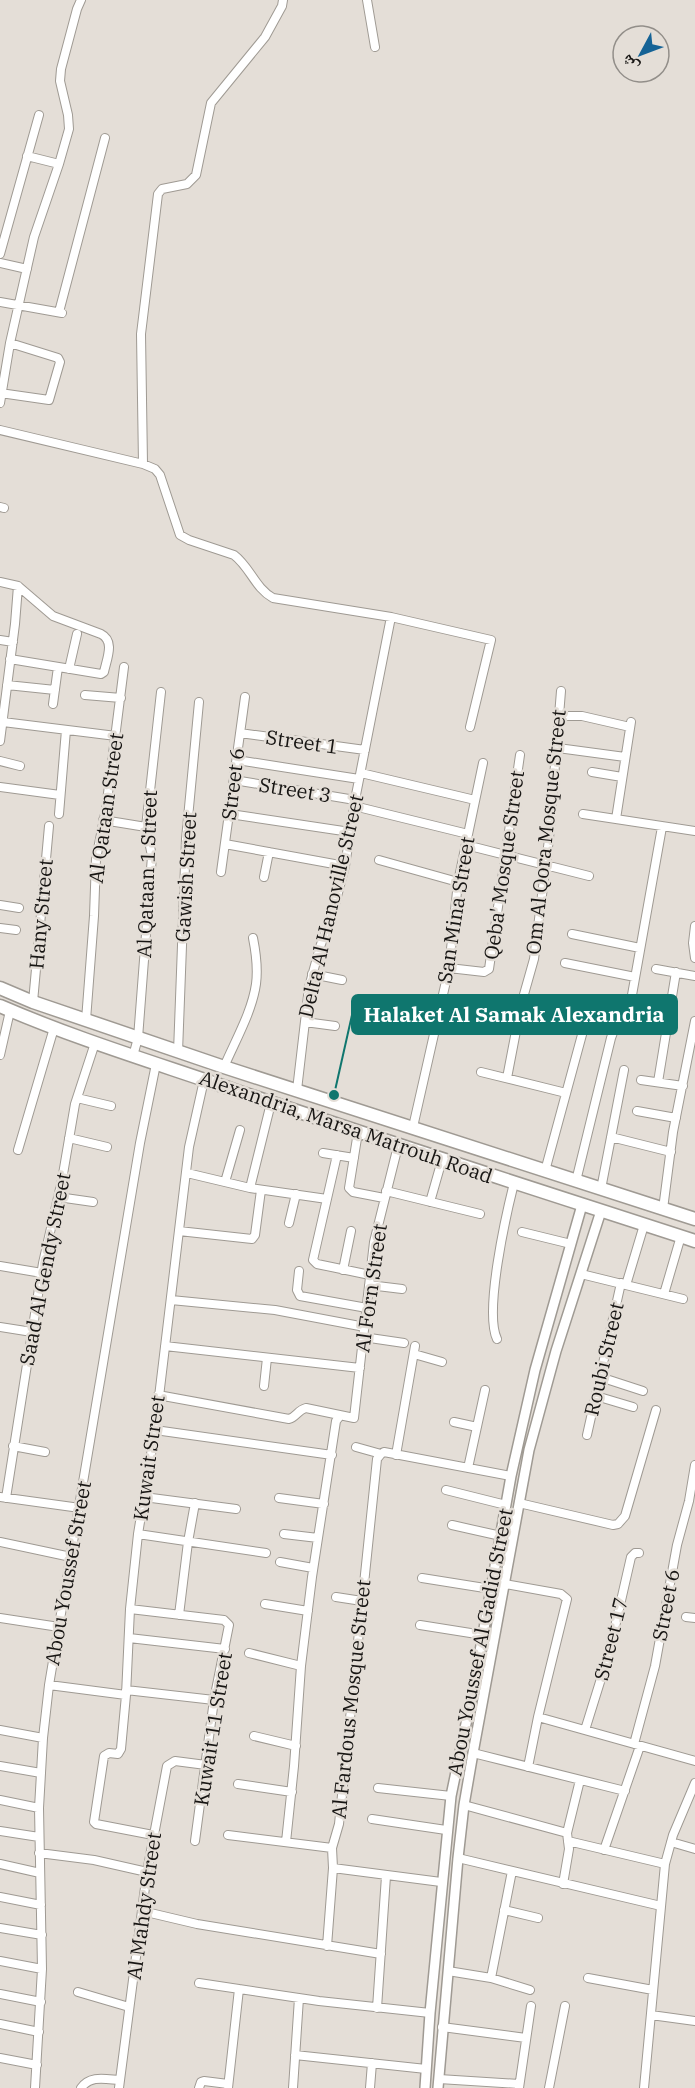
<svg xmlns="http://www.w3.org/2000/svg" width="695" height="2088" font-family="'IBM Plex Serif','Noto Naskh Arabic',serif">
<rect width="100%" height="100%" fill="#e4ded7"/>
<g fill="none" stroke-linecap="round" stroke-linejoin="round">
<defs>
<path id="minor" d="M367,0l8,47
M27,156l32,8
M0,254l39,-139
M0,263l27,6
M0,302l62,11
M59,312l46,-174
M0,393l49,7 11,-38 -2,-4 -48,-15
M0,403l10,-60 24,-106 25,-73 10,-35 -1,-14 -8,-34 1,-12 16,-60 4,-9
M0,430l143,34 12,5 5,6 20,60 9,5 45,15c16,12 21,33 39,43l118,19 100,23 -21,87
M143,464l-2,-130 17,-140 4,-5 25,-5 9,-9 15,-72 54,-66 17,-31 1,-6
M0,507l4,1
M0,582l18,4 35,30 48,18c14,7 6,24 3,38l-3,2 -91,-15
M0,640l13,2
M69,669l8,-35
M7,685l48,5
M85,695l36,3
M53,704l5,-37
M560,716h22l48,11
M3,722l113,14
M240,733l125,17
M0,741l15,-117 3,-38
M558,748l67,9
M237,760l122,19
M0,761l20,5
M592,772l30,5
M361,773l114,27
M234,780l121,20
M0,787l60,8
M354,806l114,28
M59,814l7,-84
M230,814l120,18
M583,814l112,17
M616,819l15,-97
M103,820l43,7
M225,844l120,22
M466,845l123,31
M379,860l79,22
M221,872l24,-175
M264,877l5,-25
M0,905l19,3
M695,926l-2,17 2,15
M0,928l16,2
M572,934l68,14
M565,963l70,14
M449,968l35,4 5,-3 31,-214
M656,969l39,7
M312,974l30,6
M33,1002l16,-176
M86,1020l8,-104 2,-57 10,-50 18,-142
M305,1022l30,4
M178,1052l8,-213 13,-137
M0,1055l10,-44
M133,1056l5,-18 14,-182 -6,-29 15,-135
M224,1067c11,-26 28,-55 32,-83 2,-15 0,-31 -3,-46
M481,1072l85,21
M507,1078l14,-73 13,-46 15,-120 12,-148
M641,1080l42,6
M658,1082l18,-110
M297,1090l12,-103 11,-40 14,-39 11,-42 10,-66 36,-183
M77,1098l34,8
M637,1111l39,7
M413,1127l36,-159 9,-86 25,-119
M358,1132l-9,56 4,4 31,6
M611,1137l60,15
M69,1138l38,9
M18,1150l36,-122
M323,1153l31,5
M337,1155l-24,105 4,4 53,11
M545,1171l38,-140
M187,1173l63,15 77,11
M576,1181l35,-143 7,-19 14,-24 30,-168
M225,1182l15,-52
M250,1188l21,-85
M601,1189l23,-119
M386,1191l94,23
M58,1197l35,5
M430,1202l12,-42
M663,1209l10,-77 22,-111
M289,1223l7,-29
M179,1231l73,8 3,-4 6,-45
M522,1232l49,12
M0,1266l42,7
M343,1270l8,-39
M299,1271l-2,19 3,6 67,12
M581,1274l102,25
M369,1285l33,4
M626,1285l18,-60
M664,1294l17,-58
M171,1300l104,10 90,17
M0,1327l32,5
M363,1337l41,6
M497,1339c-13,-27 9,-124 17,-156
M165,1346l195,22
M414,1354l28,8
M600,1377l43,14
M264,1386l3,-28
M158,1395l131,24c7,-2 9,-9 17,-11l48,10 20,-176 24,-96
M596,1396l37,11
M454,1422l23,5
M155,1430l177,25
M587,1435l34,-152
M13,1446l32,6
M356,1447l25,7 3,-2 127,24
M396,1455l19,-109
M468,1468l17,-78
M446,1490l60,15
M0,1497l80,11
M144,1497l92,12
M6,1498l37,-235 19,-83 13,-76 20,-61
M279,1498l45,6
M519,1503l94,22 5,-1 7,-8 31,-106
M452,1525l49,11
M138,1534l128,19
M284,1534l34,4
M0,1542l71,15
M280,1562l33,6
M422,1578l69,11
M505,1584l56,10 6,5 -29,118 -10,50
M336,1597l26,4
M265,1604l43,7
M130,1609l94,11 5,5 -15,75 -19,141
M179,1615l9,-73 7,-39
M686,1617l9,1
M0,1618l59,9
M420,1625l63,10
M129,1638l96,11
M249,1653l52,13
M49,1685l77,10
M126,1690l88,10
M538,1717l157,44
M0,1730l43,8
M585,1730l24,-77 22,-96 4,-4h4
M254,1736l42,10
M634,1744l21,-78 22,-121 12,-44 6,-36
M473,1753l152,38
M0,1766l41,7
M238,1784l54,8
M378,1788l73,8
M0,1800l39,8
M464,1805l103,28
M372,1819l74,11
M0,1831l39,6
M153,1835l-57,-11 -2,-2 10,-66 5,-3 9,1 3,-5 5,-54 4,-86 8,-75 17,-104 34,-283 15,-67
M228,1835l104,13
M568,1841l97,23
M286,1842l8,-76 7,-100 11,-89 24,-156 4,-5
M671,1842l24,7
M604,1850l36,-104
M39,1853l55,7 53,12
M458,1858l203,48
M0,1864l40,9
M333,1868l108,14
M563,1884l6,-35 -2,-16 13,-53
M0,1897l41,8
M504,1910l34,8
M142,1911l55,13 184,30
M0,1928l42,7
M327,1946l6,-78 -1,-20 7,-24 38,-365 4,-5
M0,1961l42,8
M448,1971l43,7 39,12
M491,1978l21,-107
M588,1978l65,12
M199,1983l120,18 111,12
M78,1992l51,15
M0,1994l41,8
M377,2008l9,-132
M651,2015l44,6
M0,2024l39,8
M442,2027l84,11
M295,2055l131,14
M0,2058l37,7
M439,2079l80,5
M35,2088l7,-119 -3,-161 4,-70 6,-53 91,-542 16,-79
M81,2088c9,-13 24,-9 38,-8
M119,2088l28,-216 20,-106 8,-5 31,4
M199,2088l2,-6 3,-1 24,3
M228,2088l11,-99
M293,2088l6,-90
M370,2088l2,-25
M519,2088l12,-82
M549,2088l16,-82
M644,2088l21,-224 8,-29 22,-52"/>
<path id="tertiary" d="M425,2088l5,-75 21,-217 23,-111 37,-209 24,-106 47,-165
M438,2088l20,-230 6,-53 9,-52 56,-303 27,-99 45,-140"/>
<path id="primary" d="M0,988l33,14 191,65 471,152
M0,1006c76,33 156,57 234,84 153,52 307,101 461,151"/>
</defs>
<use href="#minor" stroke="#9f9a93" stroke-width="10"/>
<use href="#tertiary" stroke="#9f9a93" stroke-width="12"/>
<use href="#primary" stroke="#9f9a93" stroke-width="15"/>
<use href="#minor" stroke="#fff" stroke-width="8"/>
<use href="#tertiary" stroke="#fff" stroke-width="9"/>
<use href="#primary" stroke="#fff" stroke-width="12"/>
</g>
<g text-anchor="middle" stroke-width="5" stroke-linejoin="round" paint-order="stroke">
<g font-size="20" fill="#171513" stroke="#e4ded7">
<text transform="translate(302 742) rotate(8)" y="7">Street 1</text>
<text transform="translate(233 784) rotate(-83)" y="7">Street 6</text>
<text transform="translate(295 790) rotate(9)" y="7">Street 3</text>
<text transform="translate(106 808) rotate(-82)" y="7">Al Qataan Street</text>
<text transform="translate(546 832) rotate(-84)" y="7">Om Al Qora Mosque Street</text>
<text transform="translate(504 865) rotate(-82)" y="7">Qeba' Mosque Street</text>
<text transform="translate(147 874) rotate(-88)" y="7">Al Qataan 1 Street</text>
<text transform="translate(186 877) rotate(-87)" y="7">Gawish Street</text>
<text transform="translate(331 906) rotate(-77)" y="7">Delta Al Hanoville Street</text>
<text transform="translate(456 910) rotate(-81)" y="7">San Mina Street</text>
<text transform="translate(41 914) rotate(-85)" y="7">Hany Street</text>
<text transform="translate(346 1127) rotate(19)" y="7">Alexandria, Marsa Matrouh Road</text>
<text transform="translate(45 1269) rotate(-79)" y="7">Saad Al Gendy Street</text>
<text transform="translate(371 1288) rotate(-82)" y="7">Al Forn Street</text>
<text transform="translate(604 1359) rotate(-77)" y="7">Roubi Street</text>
<text transform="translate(149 1458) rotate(-82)" y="7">Kuwait Street</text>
<text transform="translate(68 1573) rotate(-80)" y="7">Abou Youssef Street</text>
<text transform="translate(666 1605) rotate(-79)" y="7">Street 6</text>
<text transform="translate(611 1639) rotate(-76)" y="7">Street 17</text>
<text transform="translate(480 1642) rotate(-79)" y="7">Abou Youssef Al Gadid Street</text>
<text transform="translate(351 1699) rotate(-84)" y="7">Al Fardous Mosque Street</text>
<text transform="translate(213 1729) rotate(-81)" y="7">Kuwait 11 Street</text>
<text transform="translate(144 1906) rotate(-82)" y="7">Al Mahdy Street</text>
</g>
</g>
<path fill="none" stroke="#0f766e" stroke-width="2" d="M334 1095L352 1015"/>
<circle fill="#0f766e" stroke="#e4ded7" stroke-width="2" cx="334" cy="1095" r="6"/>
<rect fill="#0f766e" stroke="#0f766e" stroke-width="2" x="352" y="995" width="325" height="39" rx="6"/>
<g font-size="21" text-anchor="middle" font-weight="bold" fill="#fff">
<text x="514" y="1022">Halaket Al Samak Alexandria</text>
</g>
<g transform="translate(641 54) rotate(229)"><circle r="28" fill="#e4ded7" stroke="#928e89" stroke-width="1.5"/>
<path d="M0-4.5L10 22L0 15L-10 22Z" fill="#156396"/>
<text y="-9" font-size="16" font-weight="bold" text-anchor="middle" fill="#171513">ش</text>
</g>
</svg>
